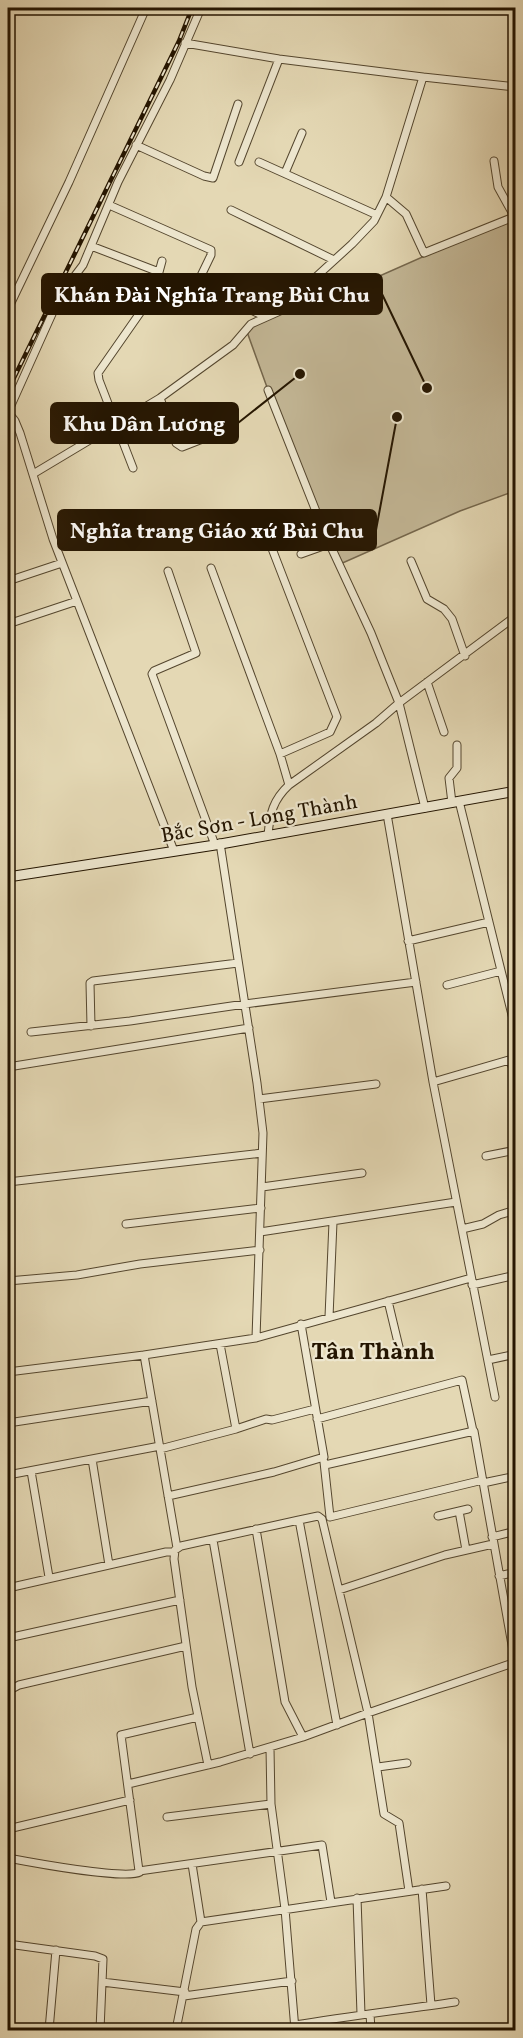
<svg xmlns="http://www.w3.org/2000/svg" width="523" height="2038" font-family="Vollkorn,serif">
<rect width="100%" height="100%" fill="#e4d8b4"/>
<filter id="stains"><feTurbulence type="fractalNoise" baseFrequency=".00333" numOctaves="4"/><feColorMatrix values="0 0 0 0 .2 0 0 0 0 .09 0 0 0 0 .02 0 0 0 .5 -.17"/></filter>
<radialGradient id="worn" r=".72"><stop offset=".6" stop-color="#630" stop-opacity="0"/><stop offset="1" stop-color="#630" stop-opacity=".3"/></radialGradient>
<path fill="#c3b796" stroke="#74664c" stroke-width="1.5" d="M515,216v275l-55,20 -122,54 -70,-175 -22,-61 48,-24 72,-23z"/>
<g fill="none" stroke-linecap="round" stroke-linejoin="round">
<defs>
<path id="street" d="M185,43l94,16 144,18
M136,145l68,31 9,2 25,-74
M494,161l4,26 16,29
M239,162l40,-103
M259,162l118,53
M285,173l17,-40
M386,197l20,17 18,39 92,-37
M109,205l102,45v5l-14,29
M231,210l103,50
M91,246l68,26 -17,38 -44,63 1,7 34,88
M159,272l3,-11
M157,276l25,10
M187,280l79,37
M8,309l61,-127 77,-174
M268,390l57,144 46,99 28,70 26,105
M160,398l16,45 6,4 23,-9
M8,412l7,9 5,12 33,106 121,312
M8,412l53,-118 22,-29 35,-83 52,-102 31,-72
M33,474l127,-76 73,-53 18,-21 47,-21 8,-17 46,-42 22,-23 12,-24 37,-120 93,10
M271,546l66,171 -7,15 -50,22
M301,554l28,-10
M411,561l16,38 17,10 8,10 13,37
M211,568l69,186 9,31
M168,571l28,82 -42,18 -2,3 63,171
M8,581l54,-18
M8,624l69,-23
M427,682l17,50
M459,801l57,230
M452,803l-3,-25 8,-10v-23
M387,814l46,268 62,315
M268,835c2,-22 5,-35 21,-50l87,-62 23,-20 117,-87
M408,941l81,-19
M447,985l54,-14
M91,1026l-1,-43 3,-2 145,-18
M31,1032l99,-11 115,-17 171,-22
M510,1060l3,9
M8,1067l241,-39
M433,1082l83,-24
M259,1099l117,-15
M486,1156l30,-6
M8,1182l254,-29
M262,1187l100,-14
M126,1224l135,-16
M462,1229l21,-5 16,-9 17,-5
M260,1232l196,-30
M8,1281l69,-6 63,-11 120,-14
M472,1285l44,-10
M388,1301l12,50
M329,1317l4,-95
M256,1338l215,-60
M220,1344l16,85 30,-10 6,1 43,-11
M488,1360l28,-6
M8,1372l136,-17
M317,1419l145,-39 11,51
M8,1423l144,-22
M160,1449l76,-20
M92,1459l17,106
M324,1462l6,55 153,-37
M325,1465l149,-34 41,231
M31,1471l18,106
M8,1475l152,-29
M483,1483l33,-7
M168,1496l106,-24 50,-15 -23,-133
M459,1511l7,39
M438,1516l30,-7
M299,1520l19,-4 4,3 46,194 148,-51
M256,1529l29,173 18,35 65,-24 16,101 15,9 10,68
M492,1537l24,-6
M213,1540l37,214
M177,1548l-33,-193 112,-17 7,-205 -6,-50 -37,-240
M499,1576l17,-4
M8,1588l158,-36h8
M339,1590l106,-35 48,-11
M8,1638l172,-38
M8,1691l11,-6 167,-39
M198,1717l-77,18 18,136 183,-26 9,57
M270,1748l1,56 14,105 10,121
M208,1765l-16,-78 -18,-128 1,-9 6,-4 118,-26 38,205
M378,1767l29,-4
M128,1784l92,-22 83,-25
M167,1817l104,-13
M8,1829l122,-29
M8,1858c21,4 118,22 132,14
M192,1864l9,58
M422,1889l9,116
M357,1898l4,116
M8,1944l87,12 8,3 -3,71
M102,1982l83,10
M184,1996l108,-15
M370,2014l1,16
M295,2025c53,-9 106,-15 160,-23
M49,2030l7,-80
M176,2030l20,-101 5,-7 245,-36"/>
<path id="secondary" d="M8,877l207,-32 301,-54"/>
</defs>
<use href="#street" stroke="#54462e" stroke-width="9"/>
<use href="#secondary" stroke="#241501" stroke-width="11"/>
<use href="#street" stroke="#ede6ce" stroke-width="7"/>
<use href="#secondary" stroke="#ede6ce" stroke-width="9"/>
<defs>
<path id="rail" d="M8,390l171,-349 13,-33"/>
</defs>
<use href="#rail" stroke="#241501" stroke-width="4.5"/>
<use href="#rail" stroke="#ede6ce" stroke-width="2" stroke-dasharray="7" stroke-linecap="butt"/>
</g>
<g text-anchor="middle" stroke-width="4.5" stroke-linejoin="round" paint-order="stroke">
<g font-size="21" fill="#241501" stroke="#ede6ce">
<text transform="translate(259 818) rotate(-10)" y="7">Bắc Sơn - Long Thành</text>
</g>
<g font-size="24" font-weight="bold" fill="#241501" stroke="#ede6ce">
<text x="373" y="1359">Tân Thành</text>
</g>
</g>
<path fill="none" stroke="#241501" stroke-width="2" d="M427 388L382 294M300 374L238 423M397 417L376 530"/>
<g fill="#241501" stroke="#ede6ce" stroke-width="2">
<circle cx="427" cy="388" r="6"/>
<circle cx="300" cy="374" r="6"/>
<circle cx="397" cy="417" r="6"/>
</g>
<g fill="#241501" stroke="#241501" stroke-width="2">
<rect x="42" y="274" width="340" height="40" rx="6"/>
<rect x="51" y="403" width="187" height="40" rx="6"/>
<rect x="58" y="510" width="318" height="40" rx="6"/>
</g>
<g font-size="22" text-anchor="middle" font-weight="bold" fill="#fff">
<text x="212" y="302">Khán Đài Nghĩa Trang Bùi Chu</text>
<text x="144" y="431">Khu Dân Lương</text>
<text x="217" y="538">Nghĩa trang Giáo xứ Bùi Chu</text>
</g>
<rect width="523" height="2038" fill="none" stroke="#e4d8b4" stroke-width="30"/>
<rect x="9" y="9" width="505" height="2020" fill="none" stroke="#241501" stroke-width="3"/>
<rect x="15" y="15" width="493" height="2008" fill="none" stroke="#241501" stroke-width="1.5"/>
<rect width="100%" height="100%" filter="url(#stains)"/>
<rect width="100%" height="100%" fill="url(#worn)"/>
</svg>
